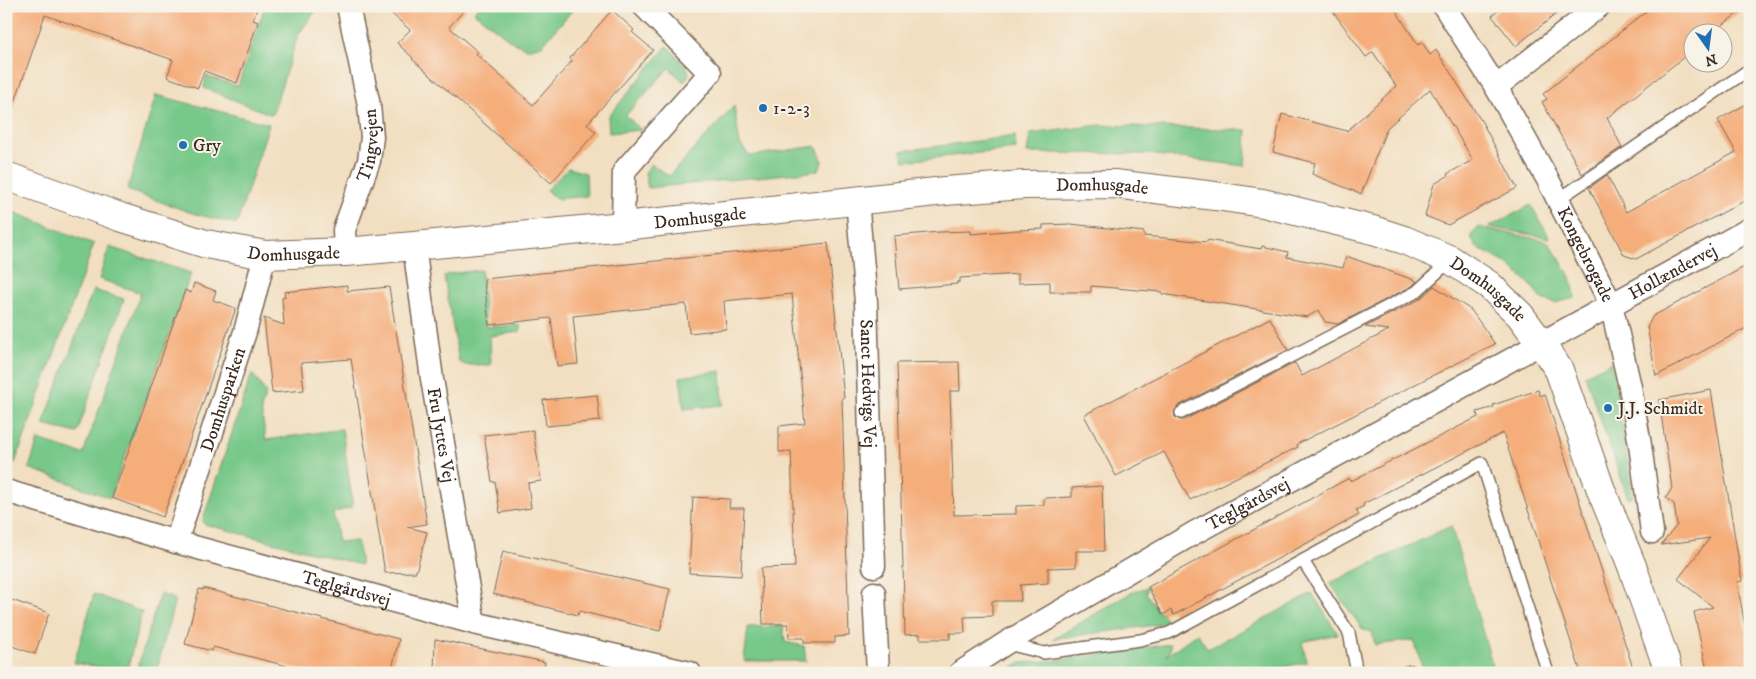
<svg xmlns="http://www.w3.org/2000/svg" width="1756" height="679" font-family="'IM FELL DW Pica',serif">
<rect width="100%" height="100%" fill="#f7f3e8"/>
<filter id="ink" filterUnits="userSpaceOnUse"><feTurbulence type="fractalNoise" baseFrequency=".02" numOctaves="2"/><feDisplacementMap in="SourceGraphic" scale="10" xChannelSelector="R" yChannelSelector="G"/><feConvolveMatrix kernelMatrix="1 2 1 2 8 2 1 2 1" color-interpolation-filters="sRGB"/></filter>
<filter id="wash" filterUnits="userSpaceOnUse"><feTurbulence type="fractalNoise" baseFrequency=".0096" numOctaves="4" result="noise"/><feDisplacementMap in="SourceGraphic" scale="20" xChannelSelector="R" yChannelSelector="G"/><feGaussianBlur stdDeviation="1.12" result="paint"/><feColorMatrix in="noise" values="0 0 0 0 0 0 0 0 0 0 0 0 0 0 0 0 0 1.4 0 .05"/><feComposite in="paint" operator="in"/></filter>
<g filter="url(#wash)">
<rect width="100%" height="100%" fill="#f2dfc1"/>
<path fill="#77c889" stroke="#597954" d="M265,6h54l-21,29 -26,80 -68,-27 2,-12 32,10z
M479,6h97l-34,39 -15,4 -16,-8 -37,-29z
M667,46l20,21 2,7 -5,8 -15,-14 -43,47 15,15 -32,3 -1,-16z
M156,95l113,29 -32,100 -42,-10 -68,-24z
M734,106l6,38 10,12 66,-10 7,15 -5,10 -170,17 -3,-15 6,-9 18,12z
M1100,125l147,5 -2,36 -97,-12 -121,-1 3,-19z
M1015,136l1,13 -112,12 -3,-10z
M568,168l18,5 1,23 -31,3 -10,-9z
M1531,205l19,33 -61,-11z
M6,209l88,35 -79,219 -9,-3z
M1478,227l69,14c12,17 27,36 28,57l-20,5 -13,-4 -14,-17 -21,-18 -31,-17 -4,-7 -1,-5z
M109,247l82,26 -81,225 -81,-30 9,-28 45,14 58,-161 -42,-14z
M481,270l5,57 34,-2v7l-30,4 1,29h-25l-7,-3 -15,-85 4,-3z
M93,290l31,9 -47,134 -34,-8z
M1612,362l21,134 -5,2 -43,-123z
M721,371l2,34 -39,4 -4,-32z
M252,373l14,20 -5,16 5,31 76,-11 11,78 -20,6 5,29 19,-1 4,24 -157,-41 -1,-5z
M1451,526l44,147h-71l-10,-33 -39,5 -3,-13 -9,-2 -33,-47z
M1148,587l-2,6 13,20 2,-1 6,9 -11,4 -103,14 79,-47z
M1312,593l26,41 -36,8 5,20 -51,11h-251l14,-10 41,-3 110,-16v6l-4,6 31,-23 11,16z
M94,594l48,18 -15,59 -53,-8z
M160,594l15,5 -19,74h-20z
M783,626l2,16 19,4 2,15h-62l4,-34z"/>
<g id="blocks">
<path fill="#f5ad7a" d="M6,6h252l-5,14 5,2 -21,61 -33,-12 -6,17 -31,-11 6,-17 -128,-45 -35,101h-4z
M383,6h85l-19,21 29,25 -2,2 57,51 39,-44 -2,-3 42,-48 22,20 -2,2 21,18 -66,74 9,8 -45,51 -139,-124 1,-1 -16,-15 13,-13z
M1329,6h64l25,39 4,-3 8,13 6,-5 46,72 35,66 -69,37 -23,-9 9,-32 14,-8 -1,-2 26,-14 -43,-71 -43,39 -26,66 -49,-20 3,-11 -42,-11 9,-38 65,17 49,-45 -23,-34 -7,5z
M1503,6h63l-50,40 -24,-30z
M1653,6h94l-33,26h-20v17l-87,69 15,29 -40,27 -40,-72 5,-3 -4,-5z
M1750,102v96l-114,61 -12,-4 -35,-67 18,-13 19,37 110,-60 -18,-32z
M1071,224l73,8v4l63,6v-2l54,9 1,-3 26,6 -1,5 56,11 3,-12 71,25 -5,5 -74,38 -13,-2 -6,-12 -12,7 -145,-23v-2l-71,-6v6h-41v-10l-32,1v-9l-58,4v4h-3v2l-58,5 -5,-53 45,-4 32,-1v3l46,-4 26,-1v-4z
M828,243l16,155h-2l7,238 -14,1v6h-31v-5h-15l-1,-14h-25l-2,-56 34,-1 -4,-116 -12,1v-26l26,-3 -13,-129 -68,7 2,28 -37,4 -3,-29 -113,12 5,48 -21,2 -6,-48 -62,7 -5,-46z
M1750,264v62l-94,50 -9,-49 6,-11z
M194,283l22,8 -3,9 23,8 -73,209 -51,-19 73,-208 6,3z
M347,285v6l42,-4 38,237 -20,3 20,5 -11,40 -31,1 -34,-214 -50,4 3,27 -32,3 -8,-75 20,7 -2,-27 3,-1 -1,-5z
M1434,286l37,24 24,34 -198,100 1,3 -108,53 -26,-48 -48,24 -32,-61 186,-97 18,32 -110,56 -4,6 1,5 5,3h4l111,-57 7,13 87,-46 -24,-3 55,-28z
M959,362l1,29h-10l4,124 62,-1v-8l28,-1v-7l28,-1v-9l30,-2 2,65h-28v16l-28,1v15l-28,2 1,16h-29v15l-28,1 1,16h-15v6h-30v-5l-15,1 -8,-272z
M1538,390l2,6 5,-2 16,50 72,224 -4,1 1,4h-49l-78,-240 -140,71 1,2 -8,4 3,5 -185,100 -3,-5 -8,5 -15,-28 201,-109 2,3 127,-64 -1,-5 17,-5 -1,-2z
M1711,390l31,191 -5,1 13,72v19h-26l-17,-3 -13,-58 19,-5 -35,-28 32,-41 -49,7 16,-20 -3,-21 -8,-6 6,-10 -13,-88z
M597,395l3,26 -54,5 -3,-26z
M533,430l8,51 -13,2 3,25 -31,5 -5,-31h-3l-8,-47z
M693,497l37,2 -1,9h15l-3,68 -52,-3z
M503,551l167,38 -10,42 -81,-20 -1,4 -85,-21z
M203,588l196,51 -8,34h-77l-101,-26 -1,4 -27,-7 14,-55 4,1z
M6,598l43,15 -14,41 -29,-10z
M435,639l110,23 -1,11h-110z"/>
</g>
</g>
<g filter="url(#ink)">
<use href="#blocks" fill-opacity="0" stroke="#7b6957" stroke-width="1"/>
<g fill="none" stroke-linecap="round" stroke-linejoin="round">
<defs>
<path id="service" d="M1559,199l191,-130
M1181,413l235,-121 35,-32
M1303,561l46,72 8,40
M1008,644l36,9 96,-13 29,-7 313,-170 66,210
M1404,673l7,-2"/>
<g id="minor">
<path id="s1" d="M1444,6l52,81 52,93 63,124 19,83 10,58 12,87"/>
<path d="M1496,87l103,-81"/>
<path id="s2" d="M857,200l9,102 8,264"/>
<path d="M623,226l1,-55 86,-98 -66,-67"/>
<path id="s3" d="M414,246l18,133 42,244"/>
<path id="s4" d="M345,252l-1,-22 25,-69 3,-24 -3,-32 -21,-99"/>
<path id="s5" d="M6,491l170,51 298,81 216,50"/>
<path id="s6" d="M176,542l69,-210 20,-77"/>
<path d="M874,593l4,80"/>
<path id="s7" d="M960,673l46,-30 188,-110 556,-304"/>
</g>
<g id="tertiary">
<path id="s8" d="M6,176l114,41 86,27 59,11 80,-3 69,-6 209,-20 322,-35 79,-6 90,-1 101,12 48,7 110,27 31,10 47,20 38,25 31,30 20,27 19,28 42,120 31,76 33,94 3,13"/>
</g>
</defs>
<use href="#service" stroke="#7b6957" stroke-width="14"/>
<use href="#minor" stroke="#7b6957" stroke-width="25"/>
<use href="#tertiary" stroke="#7b6957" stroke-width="30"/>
<use href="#service" stroke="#fff" stroke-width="11"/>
<use href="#minor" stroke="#fff" stroke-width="22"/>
<use href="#tertiary" stroke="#fff" stroke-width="28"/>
</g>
</g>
<g fill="#1f6fb2" stroke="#f7f3e8" stroke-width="2">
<circle cx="763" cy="108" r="5"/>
<circle cx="183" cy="145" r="5"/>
<circle cx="1608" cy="408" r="5"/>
</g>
<g text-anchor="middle" stroke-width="4" stroke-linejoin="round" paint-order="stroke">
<g font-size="18" fill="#3b2a1e" stroke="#f7f3e8" text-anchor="start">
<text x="773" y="114">1-2-3</text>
<text x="193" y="151">Gry</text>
<text x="1618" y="414">J.J. Schmidt</text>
</g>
<g font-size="18" fill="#3b2a1e" stroke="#f7f3e8">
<text dy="6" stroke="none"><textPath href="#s4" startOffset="111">Tingvejen</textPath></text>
<text dy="6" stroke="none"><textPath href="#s8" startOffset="1112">Domhusgade</textPath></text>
<text dy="6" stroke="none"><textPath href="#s8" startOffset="708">Domhusgade</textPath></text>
<text dy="6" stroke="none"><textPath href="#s8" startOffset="300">Domhusgade</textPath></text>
<text dy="6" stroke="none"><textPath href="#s1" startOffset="286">Kongebrogade</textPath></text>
<text dy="6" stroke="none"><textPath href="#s7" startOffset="818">Hollændervej</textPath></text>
<text dy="6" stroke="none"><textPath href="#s8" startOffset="1518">Domhusgade</textPath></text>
<text dy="6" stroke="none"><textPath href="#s2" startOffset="184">Sanct Hedvigs Vej</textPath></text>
<text dy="6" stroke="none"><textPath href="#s6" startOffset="150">Domhusparken</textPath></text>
<text dy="6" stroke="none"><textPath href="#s3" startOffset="191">Fru Jyttes Vej</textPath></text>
<text dy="6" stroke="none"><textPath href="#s7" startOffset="334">Teglgårdsvej</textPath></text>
<text dy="6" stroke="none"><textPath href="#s5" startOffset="354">Teglgårdsvej</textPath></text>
</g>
</g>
<rect width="1756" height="679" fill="none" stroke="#f7f3e8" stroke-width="25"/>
<g transform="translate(1708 48) rotate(166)"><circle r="24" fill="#f7f3e8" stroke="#aca397"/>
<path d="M0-4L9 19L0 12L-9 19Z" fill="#1f6fb2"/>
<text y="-8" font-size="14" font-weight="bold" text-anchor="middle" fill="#3b2a1e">N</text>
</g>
</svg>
